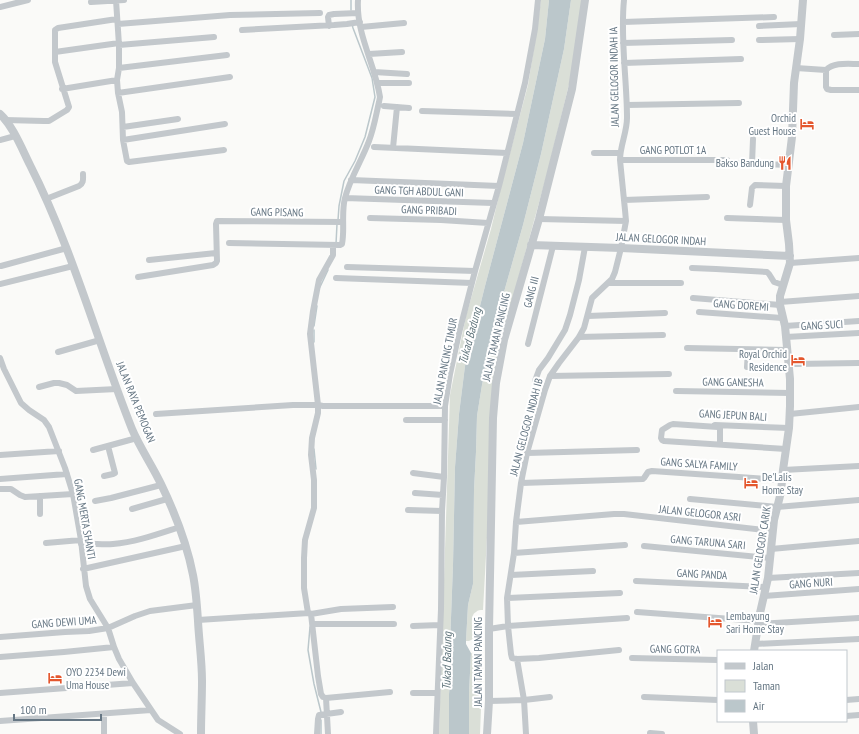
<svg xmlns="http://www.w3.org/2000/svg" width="859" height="734" font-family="'PT Sans Narrow',sans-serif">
<rect width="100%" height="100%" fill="#fafaf8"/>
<path fill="#dadfd7" d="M541,0h8l-4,39 -22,104 -38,143 -20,80 -6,48 -4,53 -2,98 -3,79 1,26 -2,24v40h-10l11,-339 16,-79 25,-87 10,-42 27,-102 8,-49z
M571,0h11l-11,76 -23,94 -30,109 -22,94 -13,237c-3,0 -5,0 -7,2 -7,3 -3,20 -3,27l-4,2h-3l2,-36 5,-21 1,-94 2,-38 1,-36 5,-31 22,-93 19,-67 18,-71 23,-105z
M471,653l12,3 -3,78h-11v-41z"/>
<path fill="#bbc7cb" d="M549,0h22l-7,49 -23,105 -18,71 -19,67 -14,56 -8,37 -5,31 -1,36 -2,38 -1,94 -5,21 -2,36v3l5,9 -2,40v41h-20v-40l2,-24 -1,-26 3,-79 2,-98 4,-53 6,-48 20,-80 38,-143 22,-104z"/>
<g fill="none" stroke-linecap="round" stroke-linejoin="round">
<path stroke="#bbc7cb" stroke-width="1.5" d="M351,10v-10
M338,220l1,-14 5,-25 11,-20 10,-24 10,-40 -3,-19 -19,-50 -1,-4
M336,244l1,-20
M320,287l8,-17
M314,326l3,-20
M314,330v12
M314,449l2,20
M310,627l-2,23 6,34 7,28
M321,720v14"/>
<path stroke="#c3c8cc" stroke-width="6" d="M116,0l3,45v23l-2,12 1,13 4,19 1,28 4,21 2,1 95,-12
M91,2l33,-2
M0,7l28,-7
M623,22l151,-5
M118,24l112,-9 90,-2
M329,26l-1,-9 1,-2 5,-1 24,-1
M759,26l42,-2
M361,27l43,-4
M242,30l92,-5 13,-1 13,-2
M834,35l25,-1
M759,40l41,-1
M623,43l109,-3
M119,45l95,-8
M55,52l64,-9
M369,54l33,-2
M624,63l117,-4
M119,68l108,-13
M796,68l30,2
M826,70v17l1,2 4,1h28
M826,70c8,-8 22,-6 33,-6
M374,72l33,2
M377,83h32
M62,89l55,-9
M118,93l112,-16
M627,105l112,-2
M384,106l25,2
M422,111l95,3
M5,120l39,1h5l18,-11 2,-3 -14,-45v-32l3,-2 59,-9
M123,127l55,-8
M0,140l15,-4
M123,140l102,-16
M374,147l133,6
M393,148l4,-41
M594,153h26
M620,160h107
M735,163l54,2
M752,164l1,-25
M351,180l148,6
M345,198l148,5
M46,199l33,-13c5,-3 4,-7 4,-12
M624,200l83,-3
M750,205l2,-17 3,-3 31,1
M370,218l71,2 47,3
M727,218l59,2
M539,219l87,2
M229,243l111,2 2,-1c3,-15 -1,-31 3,-46 5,-20 17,-38 24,-57 5,-13 7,-26 10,-39l1,-5c-5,-33 -24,-63 -22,-97
M149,260l67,-7
M790,263l69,-5
M1,266l66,-18
M347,267l128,4
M692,268l24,1 51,3 2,2 5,8 9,3
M138,277l75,-12 3,-2 1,-2 -1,-37 1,-3 125,1
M336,278l136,5
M608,283h73
M0,284l73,-18
M693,298l87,7
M780,302l79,-6
M699,312l83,6
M588,316l77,-3
M785,326l74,-5
M579,337l84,-2
M786,337l73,-4
M528,344l25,-98
M687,348l100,2
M58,352l42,-12
M0,358l4,11 17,34 8,7 15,10 5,7 16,41 8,26 8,46 5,46 4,13 18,29 6,19 5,12 14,24 25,37 22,14
M788,363l7,1 64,-1
M747,367l1,-17
M550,376l119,-2
M535,381l4,-11 9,-12 17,-28 5,-15 9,-35 6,-33
M39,387l15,-4h5l8,2 9,6 41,-2
M676,391l114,2
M156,414l137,-9h25l5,1h122
M790,414l69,-7
M406,420h39
M715,425l74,3
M720,444v-15l-2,-2 -45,-3 -3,1 -8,5 -1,8 1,2 2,1 122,8
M93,450l44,-12
M527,453l110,-3
M0,455l59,-4
M783,470l76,-4
M413,473l31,4
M104,476l9,-2 2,-1 -7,-27
M0,479l67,-5
M521,483l122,-4 1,-1 4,-6 4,-1 130,9
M0,489h11l9,6 5,2 48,-3
M415,493l28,2
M40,496v18
M690,499l87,8 82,-7
M95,501l16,-3 50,-13
M132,509l35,-10
M408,510l34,1
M516,522l98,-8h10l149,17
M46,543l35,-3
M81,544c11,-1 21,1 32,0 23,-2 45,-10 67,-17
M644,546l126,12
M771,549l88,-8
M514,553l111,-8
M83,569l103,-23
M511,575l82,-4
M768,578l91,-5
M636,581l130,6
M764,596l95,-7
M507,598l113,-5
M637,612l122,9
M308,613l-4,-25v-30l1,-18 9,-32v-28l-3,-25 1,-17 6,-25v-8l-8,-71 3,-23 6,-31 14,-25v-10
M311,614l7,62 3,18 2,3 3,1 64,-6
M198,620l111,-7 2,1 30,-5 52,-2
M313,624h81
M758,624l101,-6
M413,626l27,-1
M489,629l19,-3 119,-8
M0,637l65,-5 24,-1 19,-3 27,-12 15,-5 47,-6
M755,644l104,-5
M0,657l64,-5 50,-5
M632,658l86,2
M517,659l-5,-1 -1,-4 -3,-28 -1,-28 7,-45 2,-31 5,-39 6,-30 18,-63 5,-14 9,-13 20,-26 5,-9 8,-30 20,-19 3,-7 6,-24 5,-27 -1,-11 -5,-50c0,-14 7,-28 7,-42 0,-39 -7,-79 -3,-118
M517,659l22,-1 80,-8
M517,659l7,41 2,34
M0,693l133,-10
M413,693h24
M644,697l74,3
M326,698l2,36
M846,700l13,-1
M489,701l35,-1 26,-3
M104,714v20
M846,716l13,-1
M0,721l151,-11
M650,733l12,1
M317,734l1,-15 1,-4 22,-3
M436,734l5,-125 1,-98 2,-34 1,-71 5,-32 9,-41 16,-62 24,-85 26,-103 10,-54 3,-29"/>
<path stroke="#c3c8cc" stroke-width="8" d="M0,114c13,12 22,35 30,51 43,85 67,176 102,264 8,19 20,36 29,55 14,29 26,60 32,91 3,15 4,31 5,46 1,20 4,40 4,60 0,18 -1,35 -1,53
M531,245l90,3 169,8
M754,651l6,-38 8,-35 6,-58 7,-28 2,-22 6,-42 1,-22v-27l-5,-53 -5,-21v-9l10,-33 -1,-19 -3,-24v-34l6,-49 2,-54 6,-44 3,-39
M753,721l1,13
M487,734l2,-33v-72l4,-211 3,-35 8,-43 35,-121 33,-130 13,-89"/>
</g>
<defs>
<symbol id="hotel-bare" viewBox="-9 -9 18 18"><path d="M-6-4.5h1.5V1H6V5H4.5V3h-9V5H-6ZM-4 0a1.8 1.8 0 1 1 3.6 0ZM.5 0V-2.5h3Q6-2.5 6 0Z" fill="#e4572e" stroke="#fff" stroke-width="2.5" paint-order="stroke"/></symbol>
<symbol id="restaurant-bare" viewBox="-9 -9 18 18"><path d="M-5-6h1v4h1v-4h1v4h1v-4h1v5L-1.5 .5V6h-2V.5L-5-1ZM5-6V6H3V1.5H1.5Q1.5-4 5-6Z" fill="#e4572e" stroke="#fff" stroke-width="2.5" paint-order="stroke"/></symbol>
</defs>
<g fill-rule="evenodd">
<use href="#hotel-bare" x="797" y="114" width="20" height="20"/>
<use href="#restaurant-bare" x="775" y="153" width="20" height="20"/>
<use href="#hotel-bare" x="788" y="350" width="20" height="20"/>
<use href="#hotel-bare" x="741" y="473" width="20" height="20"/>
<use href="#hotel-bare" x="705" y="612" width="20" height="20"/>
<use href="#hotel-bare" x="45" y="668" width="20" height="20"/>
</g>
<g text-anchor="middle" stroke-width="4" stroke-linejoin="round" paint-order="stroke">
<g font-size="11" fill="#657683" stroke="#fff">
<text transform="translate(614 77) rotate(-91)" y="4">JALAN GELOGOR INDAH IA</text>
<text x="673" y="154">GANG POTLOT 1A</text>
<text transform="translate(419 191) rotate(2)" y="4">GANG TGH ABDUL GANI</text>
<text transform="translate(429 210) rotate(2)" y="4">GANG PRIBADI</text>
<text transform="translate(277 212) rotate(1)" y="4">GANG PISANG</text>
<text transform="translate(661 239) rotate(3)" y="4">JALAN GELOGOR INDAH</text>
<text transform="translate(531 292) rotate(-76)" y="4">GANG III</text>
<text transform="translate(741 305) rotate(4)" y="4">GANG DOREMI</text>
<text transform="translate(822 325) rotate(-3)" y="4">GANG SUCI</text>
<text transform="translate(496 337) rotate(-77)" y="4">JALAN TAMAN PANCING</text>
<text transform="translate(445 361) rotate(-79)" y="4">JALAN PANCING TIMUR</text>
<text transform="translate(733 382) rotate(1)" y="4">GANG GANESHA</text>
<text transform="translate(136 402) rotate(68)" y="4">JALAN RAYA PEMOGAN</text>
<text transform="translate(733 415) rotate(3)" y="4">GANG JEPUN BALI</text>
<text transform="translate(526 427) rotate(-75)" y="4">JALAN GELOGOR INDAH IB</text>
<text transform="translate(699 464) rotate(4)" y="4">GANG SALYA FAMILY</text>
<text transform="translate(700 513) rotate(6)" y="4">JALAN GELOGOR ASRI</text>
<text transform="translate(85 519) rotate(80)" y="4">GANG MERTA SHANTI</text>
<text transform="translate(708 542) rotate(5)" y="4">GANG TARUNA SARI</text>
<text transform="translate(760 550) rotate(-81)" y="4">JALAN GELOGOR CARIK</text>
<text transform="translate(702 574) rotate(3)" y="4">GANG PANDA</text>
<text transform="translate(811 583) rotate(-4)" y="4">GANG NURI</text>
<text transform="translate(64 622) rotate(-4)" y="4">GANG DEWI UMA</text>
<text transform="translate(675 649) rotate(1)" y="4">GANG GOTRA</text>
<text transform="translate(478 662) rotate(-90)" y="4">JALAN TAMAN PANCING</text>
</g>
<g font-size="11" fill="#657683" stroke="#fff" text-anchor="end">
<text x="796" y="122">Orchid<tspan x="796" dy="13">Guest House</tspan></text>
<text x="774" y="167">Bakso Bandung</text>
<text x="787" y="358">Royal Orchid<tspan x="787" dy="13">Residence</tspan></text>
<text x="762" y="481" text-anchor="start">De'Lalis<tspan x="762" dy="13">Home Stay</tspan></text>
<text x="726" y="620" text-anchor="start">Lembayung<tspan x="726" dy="13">Sari Home Stay</tspan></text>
<text x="66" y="676" text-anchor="start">OYO 2234 Dewi<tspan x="66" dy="13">Uma House</tspan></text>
</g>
<g font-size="12" font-style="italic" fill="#60757c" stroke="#fff">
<text transform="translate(470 336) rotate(-75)" y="4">Tukad Badung</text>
<text transform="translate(447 661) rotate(-89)" y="4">Tukad Badung</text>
</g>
</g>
<rect x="717" y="650" width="130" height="72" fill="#ffffff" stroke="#c1c8cd"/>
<rect x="725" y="663" width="20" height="6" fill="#c3c8cc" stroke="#c1c8cd"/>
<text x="753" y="670" font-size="12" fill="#657683">Jalan</text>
<rect x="725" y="680" width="20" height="12" fill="#dadfd7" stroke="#c1c8cd"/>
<text x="753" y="690" font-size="12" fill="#657683">Taman</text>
<rect x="725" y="700" width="20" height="12" fill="#bbc7cb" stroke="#c1c8cd"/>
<text x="753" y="710" font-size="12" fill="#657683">Air</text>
<path d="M14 714v6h87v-6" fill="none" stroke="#657683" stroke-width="2"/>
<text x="20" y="714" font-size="12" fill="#657683" stroke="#ffffff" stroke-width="3" paint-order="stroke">100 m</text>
</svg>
